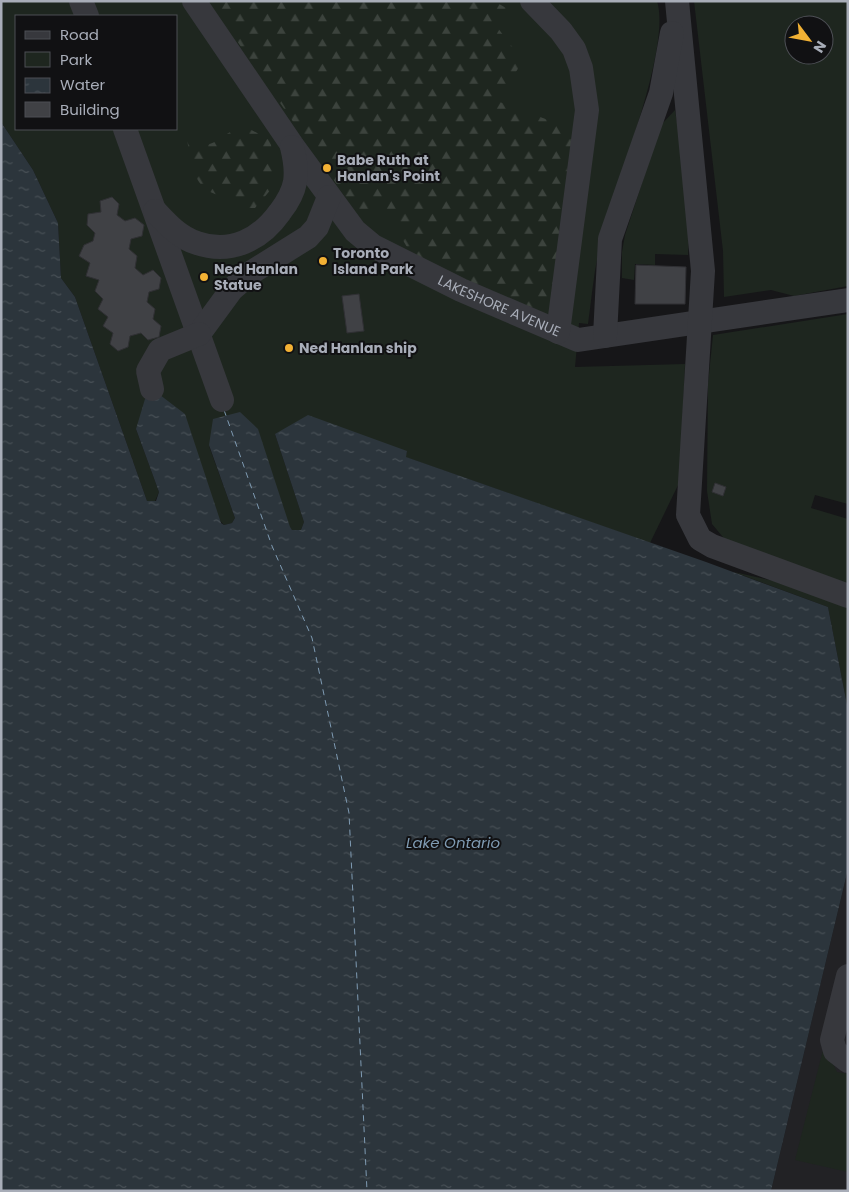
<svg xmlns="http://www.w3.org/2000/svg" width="849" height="1192" font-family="Poppins,sans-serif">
<defs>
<pattern id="forest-firs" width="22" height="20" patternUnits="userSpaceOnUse" patternTransform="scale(1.25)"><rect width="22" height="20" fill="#1e261f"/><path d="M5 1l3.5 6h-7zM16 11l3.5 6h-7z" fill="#3c433d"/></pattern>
<pattern id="water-ripples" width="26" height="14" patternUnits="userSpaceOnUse" patternTransform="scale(1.25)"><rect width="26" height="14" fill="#2c353c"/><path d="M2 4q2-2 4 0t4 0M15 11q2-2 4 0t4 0" fill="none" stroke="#485056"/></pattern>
</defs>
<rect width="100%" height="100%" fill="#161618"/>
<path fill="#222225" d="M848,869v322h-77z"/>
<path fill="#1e261f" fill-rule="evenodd" d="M1,1h656c15,47 -43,186 -56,240 -7,27 -9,55 -13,83l-9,-1 -4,44 110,-3 -5,117 -30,62 -245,-86 2,-5 -132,-18 29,88 -3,8h-9l-83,-84 26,72 -3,5 -8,2 -88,-96 23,63 -4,9h-8l-72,-204 -14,-19 -3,-55 -25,-53 -32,-48zM16,16h160v113h-160z
M694,1h154v285l-54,10 -23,-6 -47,7 -1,-46zM794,25h30v30h-30z
M675,110c8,48 17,96 13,145l-33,-1v11l-20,-1 -1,16 -12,-2v-26l3,-17 36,-110z
M848,314v190l-33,-9 -4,13 37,11v67l-121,-44 -15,-18 -5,-33 1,-107 5,-49z
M734,572l94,21 20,9v108l-20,-103z
M824,1046l13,26 11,2v98l-53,-12z"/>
<path fill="url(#forest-firs)" d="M219,1h275l12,7 -12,15 29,38 -26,40 78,29 -10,50 -10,120 -9,8h-11l-27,-7 -95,-44 -27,-45h-30l-142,-204z
M246,127l24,13 6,29 -3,18 -18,21h-9c-13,-14 -15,-9 -31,-14 -23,-8 -24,-34 -28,-54 31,15 31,-10 59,-13z"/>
<path fill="url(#water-ripples)" d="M1,122l32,48 25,53 3,55 14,19 72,204h9l3,-9 -23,-63 9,-30 15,-4 25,19 36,109 3,2 8,-2 3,-5 -26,-73 4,-26 27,-7 18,17 32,98 2,3h9l3,-8 -29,-88 33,-19 99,36 -1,6 300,105 122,45 20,103v159l-77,322h-770z"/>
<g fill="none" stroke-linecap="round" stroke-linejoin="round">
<path stroke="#7f9bb3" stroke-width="1" stroke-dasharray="6 5" stroke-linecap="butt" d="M224,410l48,136 40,92 37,175 18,378"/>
</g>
<path fill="#404145" stroke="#303034" d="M112,197l7,7 -2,11 8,6 10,-3 9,7 -2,11 -11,3 -2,10 8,7 -2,12 8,7 10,-5 8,8 -2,11 -10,3 -2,10 8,7 -2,10 8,7 -2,11 -11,3 -7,-7 -11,3 -2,11 -10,4 -8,-7 3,-11 -10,-7 5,-9 -10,-8 5,-10 -8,-8 4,-11 -13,-4 4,-13 -11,-7 5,-11 9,-4 2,-8 -8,-8 1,-11 13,-2 -1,-11z
M636,265l50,2 -1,37h-50z
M359,294l5,37 -17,2 -5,-37z
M715,483l11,4 -3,9 -11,-4z"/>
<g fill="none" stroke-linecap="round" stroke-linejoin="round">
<g stroke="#37383d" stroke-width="24">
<path d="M81,1l6,15"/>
<path id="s1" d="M194,1l98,144 63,86 18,15 88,44 117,50 270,-40"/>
<path d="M532,1l29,30 13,18 7,19 6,42 -29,222"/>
<path d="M677,1l26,270 -15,244 12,24 12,7 136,50"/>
<path d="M125,129l97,271"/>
<path d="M155,211c12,13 25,27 42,32 34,12 64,-4 83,-31 7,-9 13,-19 15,-30 2,-13 0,-23 -3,-35"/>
<path d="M199,334l33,-45 20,-17 56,-35 9,-10 12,-30"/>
<path d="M605,336l5,-97 51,-146 11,-60"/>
<path d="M152,389l-4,-18 12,-21 39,-16"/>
<path d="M848,976l-16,64 3,11 13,10"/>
</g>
</g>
<g fill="#f2b134" stroke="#111113" stroke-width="2">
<circle cx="327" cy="168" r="5"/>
<circle cx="323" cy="261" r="5"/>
<circle cx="204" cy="277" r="5"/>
<circle cx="289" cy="348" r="5"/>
</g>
<g text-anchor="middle" stroke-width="4" stroke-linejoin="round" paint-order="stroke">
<g font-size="14" font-weight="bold" fill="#a8adb8" stroke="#111113" text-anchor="start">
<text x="337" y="165">Babe Ruth at<tspan x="337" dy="16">Hanlan's Point</tspan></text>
<text x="333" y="258">Toronto<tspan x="333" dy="16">Island Park</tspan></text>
<text x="214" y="274">Ned Hanlan<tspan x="214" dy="16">Statue</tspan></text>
<text x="299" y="353">Ned Hanlan ship</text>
</g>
<g font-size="14" fill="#a8adb8" stroke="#111113">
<text dy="5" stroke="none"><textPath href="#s1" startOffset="444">LAKESHORE AVENUE</textPath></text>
</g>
<g font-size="15" font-style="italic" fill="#7f9bb3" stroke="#111113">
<text x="453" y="848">Lake Ontario</text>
</g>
</g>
<rect width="849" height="1192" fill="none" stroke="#a8adb8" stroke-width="5"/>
<rect x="15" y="15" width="162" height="115" fill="#111113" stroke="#4d4f55"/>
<rect x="25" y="31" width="25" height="8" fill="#37383d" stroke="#4d4f55"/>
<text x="60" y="40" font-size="15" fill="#a8adb8">Road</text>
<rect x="25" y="52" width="25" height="15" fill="#1e261f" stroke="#4d4f55"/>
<text x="60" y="65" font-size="15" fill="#a8adb8">Park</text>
<rect x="25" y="78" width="25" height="15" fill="url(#water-ripples)" stroke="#4d4f55"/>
<text x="60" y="90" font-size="15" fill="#a8adb8">Water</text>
<rect x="25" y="102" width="25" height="15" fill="#404145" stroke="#4d4f55"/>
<text x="60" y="115" font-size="15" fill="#a8adb8">Building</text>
<g transform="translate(809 40) rotate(122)"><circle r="24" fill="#111113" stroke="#4d4f55"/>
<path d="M0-4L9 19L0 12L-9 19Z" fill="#f2b134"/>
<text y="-8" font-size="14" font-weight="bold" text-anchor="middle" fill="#a8adb8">N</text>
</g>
</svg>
